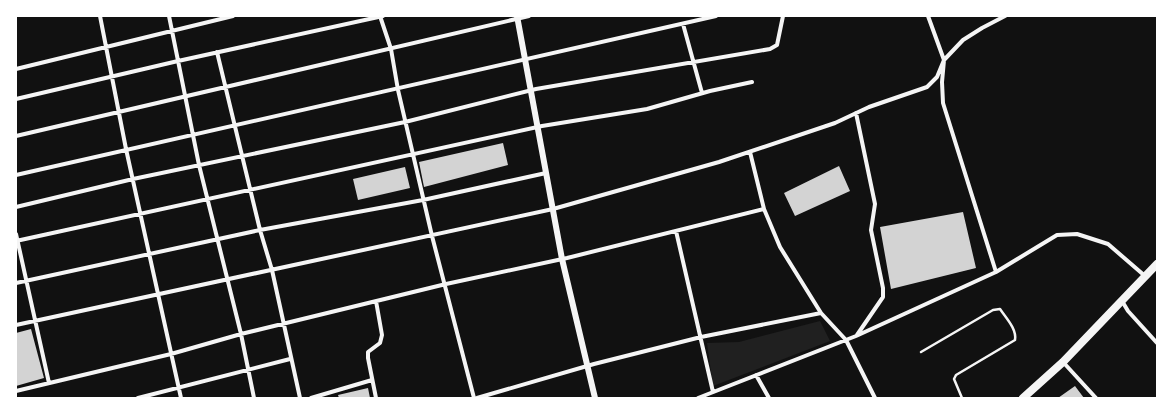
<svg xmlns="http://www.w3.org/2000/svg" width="1173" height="414" font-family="'Alegreya Sans',sans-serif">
<rect width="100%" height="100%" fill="#111"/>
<path fill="#202020" d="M820,321l10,20 -117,45 -6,-43 32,-1z"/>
<path fill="#d3d3d3" d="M503,143l5,22 -84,22 -5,-25z
M839,166l11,25 -55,25 -11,-23z
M405,167l5,21 -52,12 -5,-21z
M963,212l13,56 -85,21 -11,-62z
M31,329l13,49 -28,8v-53z
M1075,386l9,12h-26z
M368,388l2,10h-31l-1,-3z"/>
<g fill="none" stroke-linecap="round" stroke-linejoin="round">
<path stroke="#f5f5f5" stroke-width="2.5" d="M921,352l72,-42 7,-1c6,9 17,20 15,31l-59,35 -2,4 8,19"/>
<path stroke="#f5f5f5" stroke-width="4" d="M100,16l26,133 55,249
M169,16l30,149 42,169 13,64
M380,16l11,33 7,41 34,146 42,162
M928,16l16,44 -2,22 1,21 53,169
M683,24l19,69
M217,52l43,178 12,40 28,128
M16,69l217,-53
M16,99l162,-38 205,-45
M856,113l19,91 -4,26 12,58v9l-26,38
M16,136l513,-120
M750,152l14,57 16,38 41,66 25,27 29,58
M16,175l700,-159
M16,207l117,-28 272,-57 131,-33 234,-40 7,-4 6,-29
M676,231l37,161
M16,234l33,149
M16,241l526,-115 105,-17 63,-18 42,-9
M16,283l244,-53 163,-30 123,-27
M376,301l6,34 -2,8 -12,9v6l8,40
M1122,301l6,10 29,32
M16,325l537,-116 166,-47 116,-39 34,-16 58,-20 10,-10 7,-17 19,-20 19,-12 23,-12
M1063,362l33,36
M756,375l13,23
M16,391l155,-37 70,-20 205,-50 121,-26 197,-49
M138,398l152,-39
M311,398l61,-18
M477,398l117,-34 107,-27 120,-24
M698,398l158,-62 140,-64 61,-37 20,-1 31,10 37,32"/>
<path stroke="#f5f5f5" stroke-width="6" d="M517,16l45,243 33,139"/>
<path stroke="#f5f5f5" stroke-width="8" d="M1023,398l40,-36 94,-98"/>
</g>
<rect width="1173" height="414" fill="none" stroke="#ffffff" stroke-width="34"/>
</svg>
